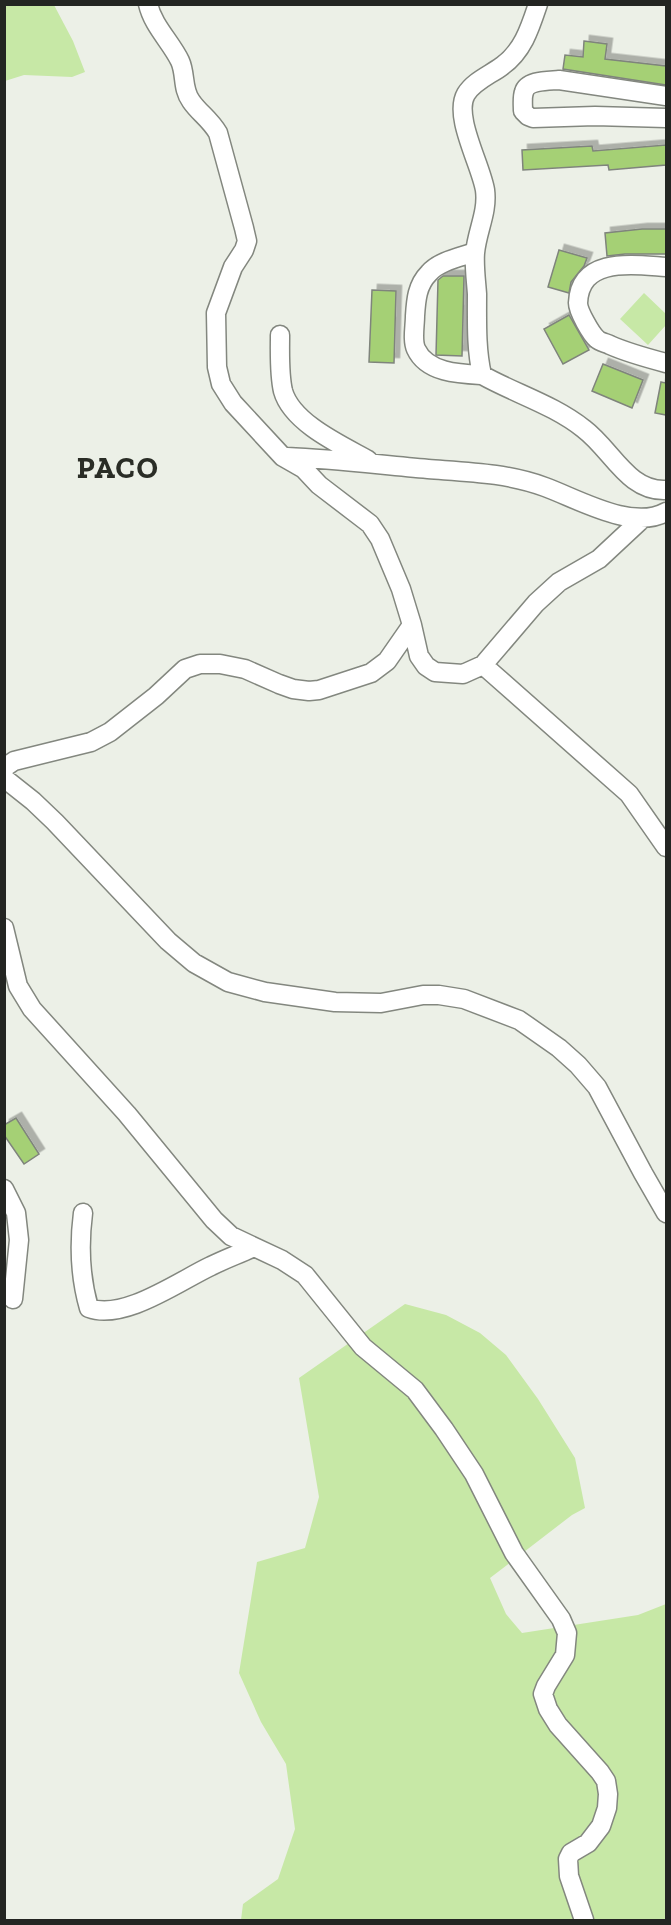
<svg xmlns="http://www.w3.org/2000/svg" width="671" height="1925" font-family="'Zilla Slab',serif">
<defs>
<filter id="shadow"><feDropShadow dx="5.5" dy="-5.5" stdDeviation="0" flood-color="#0004"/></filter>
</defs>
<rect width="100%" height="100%" fill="#ecf0e7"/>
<path fill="#c7e8a6" d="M5,4l49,1 19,36 12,31 -13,5 -48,-2 -19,6z
M644,293l22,21v11l-18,20 -28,-26z
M405,1304l41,11 34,18 26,22 32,44 37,59 10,50 -13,7 -82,63 16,36 16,19 116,-18 28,-11v316h-425l2,-16 35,-25 17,-50 -9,-65 -25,-42 -22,-49 18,-111 48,-14 14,-51 -20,-119z"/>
<path fill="#a5d075" stroke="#7f847c" stroke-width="1.5" filter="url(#shadow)" d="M584,41l23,3 -2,15 61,7v19l-103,-16 2,-14 18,2z
M666,145v20l-57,5 -1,-5 -85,5 -1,-20 70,-4 1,5z
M642,229h24v25h-41l-18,2 -2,-23z
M559,250l28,8 -3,8 -13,16 -2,11 -21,-6z
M443,276h21l-2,80 -26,-1 2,-75z
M372,290l24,1 -2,72 -25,-1z
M569,315l20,35 -26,14 -19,-35z
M603,364l40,16 -11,28 -40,-17z
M661,382l5,1v32l-11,-2z
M16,1118l23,36 -15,10 -20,-29v-10z"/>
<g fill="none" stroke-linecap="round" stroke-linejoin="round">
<defs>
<path id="minor" d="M148,4c5,22 23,38 32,57 6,13 2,28 11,40 8,12 18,17 27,32l26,95 3,13 -3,9 -11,17 -17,46 1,54 4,17 12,19 50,54 21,12 15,16 51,39 10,15 21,50 11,36 7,31 7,10 9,6 28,2 20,-9 53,-62 23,-21 40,-23 44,-41
M538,4c-8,24 -15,47 -36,62 -12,9 -28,15 -36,28 -13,22 15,71 19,96 3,22 -8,41 -10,63 -1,13 1,27 2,41 0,27 -1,55 5,81 34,19 72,30 102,54 28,21 44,63 82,61
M666,96l-107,-16c-10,1 -32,0 -35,12 -2,5 -1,13 -1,19l5,5 5,2 62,-2 71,2
M475,252c-14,5 -36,9 -46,21 -12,12 -13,27 -14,43 0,10 -3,24 1,33 11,24 44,25 66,26
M666,267c-32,-2 -86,-11 -88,36 0,8 13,31 19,36 3,3 9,4 13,6 18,8 37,13 56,18
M280,335c0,18 -1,39 3,56 9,32 58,54 85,69
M287,457c48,2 94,8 141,12 39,3 80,4 117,18 33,12 87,44 121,25
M483,665l146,129 37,53
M4,768l10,-7 77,-19 19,-10 46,-36 29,-27 15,-5h20l25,5 34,15 14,5 16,2 10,-1 52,-17 16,-12 25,-36
M4,778l29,23 22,21 113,119 26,22 34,19 37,10 70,10 46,1 42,-8h16l25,4 55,21 40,28 19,17 19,22 46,86 23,40
M4,928l14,58 14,23 95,105 87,106 17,16 51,24 23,15 58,72 52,43 29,39 30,45 40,79 47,66 6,14 -2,22 -19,31 -3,8 5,15 10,16 42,47 6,9 2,13 -1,14 -6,18 -13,17 -17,10 -3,6 1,17 15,44
M4,1189l12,24 3,27 -6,59
M83,1213c-4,31 -3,64 6,95 35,13 90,-27 122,-42 14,-7 28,-12 43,-19"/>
</defs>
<use href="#minor" stroke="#83877f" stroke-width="21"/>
<use href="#minor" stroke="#fff" stroke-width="18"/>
</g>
<g text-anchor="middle" stroke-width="6" stroke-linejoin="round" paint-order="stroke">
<g font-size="30" font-weight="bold" letter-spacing="1.5" fill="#2a2d26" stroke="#ecf0e7">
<text x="118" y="478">PACO</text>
</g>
</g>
<rect width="671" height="1925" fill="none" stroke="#232522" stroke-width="12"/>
</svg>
